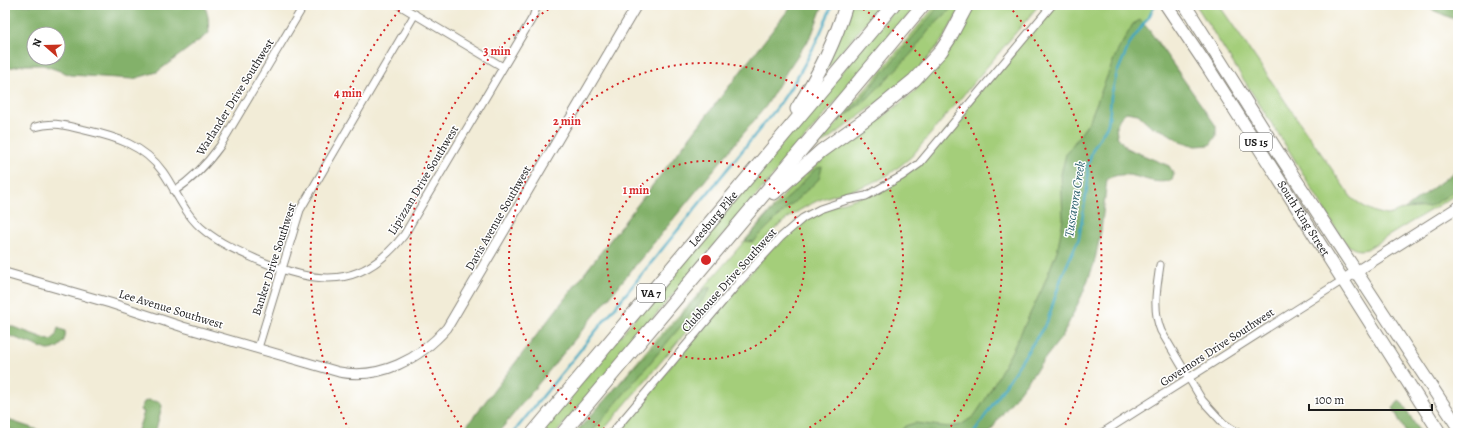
<svg xmlns="http://www.w3.org/2000/svg" width="1463" height="438" font-family="Alegreya,serif">
<rect width="100%" height="100%" fill="#fff"/>
<filter id="ink" filterUnits="userSpaceOnUse"><feTurbulence type="fractalNoise" baseFrequency=".025" numOctaves="2"/><feDisplacementMap in="SourceGraphic" scale="8" xChannelSelector="R" yChannelSelector="G"/><feConvolveMatrix kernelMatrix="1 2 1 2 8 2 1 2 1" color-interpolation-filters="sRGB"/></filter>
<filter id="wash" filterUnits="userSpaceOnUse"><feTurbulence type="fractalNoise" baseFrequency=".012" numOctaves="4" result="noise"/><feDisplacementMap in="SourceGraphic" scale="16" xChannelSelector="R" yChannelSelector="G"/><feGaussianBlur stdDeviation="0.9" result="paint"/><feColorMatrix in="noise" values="0 0 0 0 0 0 0 0 0 0 0 0 0 0 0 0 0 1.4 0 .05"/><feComposite in="paint" operator="in"/></filter>
<g filter="url(#wash)">
<rect width="100%" height="100%" fill="#f2ecd7"/>
<path fill="#a4ce7a" stroke="#60754b" d="M850,5h31l-64,75z
M898,5h19l-361,428h-17z
M936,5h27l-20,34 -30,38 -97,71z
M977,5h62l-127,151c-12,10 -23,20 -38,26 -15,7 -31,10 -47,15 -26,9 -49,27 -67,47l-159,189h-23l75,-90 43,-46 97,-112 39,-33 46,-31 36,-29 29,-35 25,-42z
M1052,5h104l-6,10 -20,28 -44,157 -112,233h-360l167,-196 39,-28 50,-15 32,-18 25,-22z
M1196,5h23l132,192c9,8 24,17 36,18 8,0 60,-27 71,-32v12l-6,2 -85,52c-12,3 -18,-2 -25,-10l-49,-82z"/>
<path fill="#83b16a" stroke="#506643" fill-rule="evenodd" d="M5,5h200l3,12 1,16 -52,39 -24,7 -62,-4 -28,-10h-21l-17,4zM34,34h24v24h-24z
M792,5h31l-11,29 -25,37 -21,35 -268,327h-37z
M940,5h15l-26,25 -18,24 -43,44 -21,17z
M1452,6l6,2v13l-30,-13z
M1140,20l9,10 67,96v10l-6,9 -14,1 -16,-5 -14,-9 -15,-6 -13,-12 -12,-2 -6,6 -4,7 1,11 9,12 43,18 5,8 -2,6c-25,8 -39,-14 -65,-1l-6,52 -7,33 -12,31 -19,40 -66,86 -7,12h-91l6,-7 10,-3 34,4 12,-2 13,-9 11,-16 28,-51 30,-62 15,-39 5,-29 -2,-45 5,-20 23,-32 27,-68 17,-30z
M822,167l-3,12 -39,36 -27,27 -8,-1 22,-25 25,-22 23,-25z
M1458,169v20l-29,18 -24,2z
M711,287l-4,8 -116,138h-16l130,-144z
M5,324l44,16c7,-1 7,-6 9,-12l7,3c2,11 -7,19 -17,19l-43,-16z
M148,400l12,2 2,4 -7,27h-18l7,-21 -4,-2 4,-8z
M1399,401l4,3 17,29h-14l-13,-25z
M5,419l42,14h-28l-9,-4 -2,4h-3z"/>
<g fill="none" stroke-linecap="round" stroke-linejoin="round">
<path stroke="#41a8c1" stroke-width="2.5" d="M513,433l263,-324c24,-33 41,-65 56,-104
M974,433l73,-111 15,-46 17,-38 9,-56 -1,-15 6,-18 15,-25 2,-14 1,-14 6,-23 13,-30 20,-28 5,-10"/>
</g>
</g>
<g filter="url(#ink)">
<g fill="none" stroke-linecap="round" stroke-linejoin="round">
<defs>
<path id="minor" d="M399,5l104,62
M35,127c19,-6 31,-1 50,3 31,7 59,15 78,42 14,20 22,44 42,59 16,13 35,21 53,29 60,25 103,30 146,-25l129,-218 4,-12
M174,191c19,-12 33,-27 46,-45l84,-141
M1160,265c-3,22 -8,44 1,66l41,69 21,23 15,10
M258,348l42,-138 115,-196
M612,433l128,-152 41,-44 22,-19 17,-9 27,-9 19,-4 36,-20 17,-12 133,-159
M1102,433l241,-153"/>
<path id="tertiary" d="M5,273l105,30 73,24 156,45c41,8 81,-13 108,-44l190,-323"/>
<path id="secondary" d="M1343,280l115,-73"/>
<g id="trunk">
<path id="s1" d="M1166,5l41,61 233,367"/>
<path d="M1185,5l96,152 177,270"/>
</g>
<g id="motorway">
<path d="M797,109c21,-33 38,-67 49,-104"/>
<path d="M774,193l47,-42 49,-35 44,-36 27,-29 8,-12 18,-34"/>
<path id="s2" d="M533,433l360,-428"/>
<path d="M563,433l360,-428"/>
</g>
</defs>
<use href="#minor" stroke="#87847a" stroke-width="9"/>
<use href="#tertiary" stroke="#87847a" stroke-width="11"/>
<use href="#secondary" stroke="#87847a" stroke-width="12"/>
<use href="#trunk" stroke="#87847a" stroke-width="14"/>
<use href="#motorway" stroke="#87847a" stroke-width="15"/>
<use href="#minor" stroke="#fff" stroke-width="7"/>
<use href="#tertiary" stroke="#fff" stroke-width="9"/>
<use href="#secondary" stroke="#fff" stroke-width="10"/>
<use href="#trunk" stroke="#fff" stroke-width="12"/>
<use href="#motorway" stroke="#fff" stroke-width="13"/>
</g>
</g>
<g fill="none" stroke="#d62828" stroke-width="2" stroke-dasharray="2 4">
<circle cx="706" cy="260" r="99"/>
<path d="M610 432A197 197 0 1 1 802 432"/>
<path d="M465 432A296 296 0 0 1 554 6M858 6A296 296 0 0 1 947 432"/>
<path d="M349 430A395 395 0 0 1 403 6M1009 6A395 395 0 0 1 1063 430"/>
</g>
<g text-anchor="middle" stroke-width="3" stroke-linejoin="round" paint-order="stroke">
<g fill="#fff" stroke="#606060" stroke-width="1">
<rect x="1240" y="133" width="32" height="18" rx="3"/>
<rect x="637" y="284" width="28" height="18" rx="3"/>
</g>
<g font-size="11" font-weight="bold" fill="#1c1c1c">
<text x="1256" y="146">US 15</text>
<text x="651" y="297">VA 7</text>
</g>
<g font-size="12" fill="#1c1c1c" stroke="#fff">
<text transform="translate(235 97) rotate(-58)" y="4">Warlander Drive Southwest</text>
<text transform="translate(423 180) rotate(-59)" y="4">Lipizzan Drive Southwest</text>
<text transform="translate(498 218) rotate(-60)" y="4">Davis Avenue Southwest</text>
<text dy="4" stroke="none"><textPath href="#s1" startOffset="254">South King Street</textPath></text>
<text dy="4" stroke="none"><textPath href="#s2" startOffset="280">Leesburg Pike</textPath></text>
<text transform="translate(274 259) rotate(-72)" y="4">Banker Drive Southwest</text>
<text transform="translate(729 280) rotate(-48)" y="4">Clubhouse Drive Southwest</text>
<text transform="translate(171 309) rotate(17)" y="4">Lee Avenue Southwest</text>
<text transform="translate(1217 347) rotate(-33)" y="4">Governors Drive Southwest</text>
</g>
<g font-size="13" font-style="italic" fill="#2e626e" stroke="#fff">
<text transform="translate(1074 199) rotate(-81)" y="5">Tuscarora Creek</text>
</g>
</g>
<circle cx="706" cy="260" r="6" fill="#d62828" stroke="#fff" stroke-width="2"/>
<g font-size="12" text-anchor="middle" font-weight="bold" fill="#d62828" stroke="#fff" stroke-width="3" stroke-linejoin="round" paint-order="stroke">
<text x="497" y="55">3 min</text>
<text x="348" y="97">4 min</text>
<text x="567" y="125">2 min</text>
<text x="636" y="194">1 min</text>
</g>
<rect width="1463" height="438" fill="none" stroke="#fff" stroke-width="20"/>
<g transform="translate(46 46) rotate(290)"><circle r="19" fill="#ffffff" stroke="#a4a4a4"/>
<path d="M0-3L7 15L0 10L-7 15Z" fill="#c8321e"/>
<text y="-6" font-size="11" font-weight="bold" text-anchor="middle" fill="#1c1c1c">N</text>
</g>
<path d="M1309 404v6h123v-6" fill="none" stroke="#1c1c1c" stroke-width="2"/>
<text x="1315" y="404" font-size="12" fill="#1c1c1c" stroke="#ffffff" stroke-width="3" paint-order="stroke">100 m</text>
</svg>
